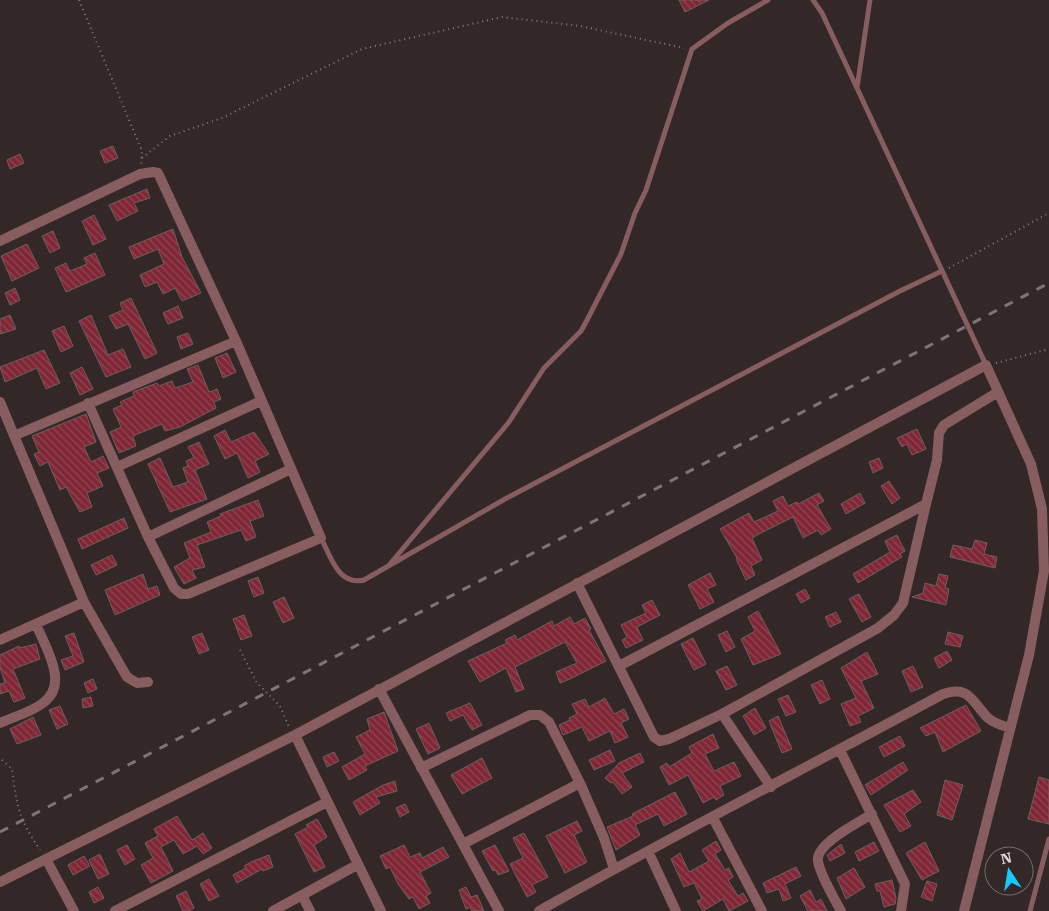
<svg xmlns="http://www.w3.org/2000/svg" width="1049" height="911" font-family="'Roboto Serif',serif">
<defs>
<pattern id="building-back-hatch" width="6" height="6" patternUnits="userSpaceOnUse" patternTransform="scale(1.25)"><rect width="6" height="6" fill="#802736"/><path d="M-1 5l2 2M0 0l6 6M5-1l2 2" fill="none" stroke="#914552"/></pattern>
</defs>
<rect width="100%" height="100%" fill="#332727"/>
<path fill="url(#building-back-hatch)" stroke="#6d5f60" d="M679,0h30l-24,12z
M113,146l5,12 -13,5 -5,-12z
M20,154l4,9 -14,6 -3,-9z
M147,189l3,9 -16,5 4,8 -21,10 -8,-16z
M94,215l12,24 -13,6 -11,-24z
M173,229l9,28 19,36 -19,8 -7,-13 -12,6 -6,-12 -12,5 -5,-12 24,-11 -6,-15 -24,10 -5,-12z
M53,231l7,17 -10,5 -8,-17z
M27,244l12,24 -27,13 -11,-25z
M95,253l10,22 -39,17 -11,-24 11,-5 4,8 17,-7 -3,-6z
M15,288l5,12 -10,5 -5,-12z
M131,298l26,55 -12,6 -17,-35 -12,5 -7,-13 14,-6 -3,-7z
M178,306l5,12 -15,6 -5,-11z
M10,315l6,14 -16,5v-15z
M91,315l17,40 15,-6 8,18 -25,10 -27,-56z
M64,326l9,20 -12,6 -9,-21z
M188,333l5,11 -12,5 -4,-12z
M44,350l16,33 -14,6 -9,-21 -32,14 -5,-15z
M227,353l9,19 -13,6 -8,-20z
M198,365l11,27 8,-3 4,10 -7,3 2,6 -36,19 -15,4 -3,-7 -29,12 3,10 -17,7 -9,-21 11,-5 -8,-18 9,-4 -2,-3 14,-6 -1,-4 24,-9 2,3 13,-5 3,7 18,-6 -6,-13z
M82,367l11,22 -13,6 -10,-22z
M86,414l10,28 -12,5 7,15 12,-6 6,12 -12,5 6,13 -16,7 5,14 -12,5 -14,-25 -6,3 -12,-28 -8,4 -6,-12 5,-2 -7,-16z
M917,429l9,20 -14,6 -5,-11 -5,3 -5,-9z
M225,430l6,12 23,-10 15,22 -14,7 5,11 -12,6 -11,-25 -12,6 -11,-23z
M199,442l10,22 -14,6 12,29 -37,13 -22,-48 12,-6 13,29 15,-5 -5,-14 5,-2 -2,-5 8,-3 -6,-11z
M879,458l4,10 -10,5 -4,-11z
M889,481l11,17 -8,6 -11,-18z
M819,493l5,8 -7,4 14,24 -10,6 -3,-5 -15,8 -10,-21 -36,18 -5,3 10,22 -11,6 4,9 -9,5 -10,-21 1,-1 -17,-29 29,-16 5,9 24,-11 -5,-10 10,-5 5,10 9,-4 1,2z
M860,493l5,10 -19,11 -5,-10z
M258,500l6,16 -14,5 6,16 -10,4 -5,-11 -44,15 8,22 -13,3 4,8 -12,6 -10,-17 16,-9 -6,-15 27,-11 -4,-10 14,-6 -1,-2z
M124,518l4,10 -46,21 -4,-10z
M897,535l8,16 -5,3 2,3 -44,26 -5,-9 37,-22 -5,-11z
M975,540l12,3 -3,11 13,3 -2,11 -45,-11 3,-12 19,4z
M112,555l5,10 -21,10 -5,-10z
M710,573l6,12 -9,4 7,13 -14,7 -12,-24z
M143,574l5,15 9,-3 3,9 -45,20 -10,-25z
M939,574l9,2 -3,12 4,1 -3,16 -34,-8 11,-4 2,-10 11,3z
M258,577l6,16 -10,4 -6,-16z
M805,589l5,9 -9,5 -5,-9z
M859,594l12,23 -9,5 -13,-23z
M284,597l10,21 -11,5 -10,-21z
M652,600l8,15 -23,12 6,13 -17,8 -4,-8 5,-3 -6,-12 25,-12 -4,-8z
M758,611l23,43 -28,11 -12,-26 14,-8 -7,-14z
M836,612l5,10 -11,5 -5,-10z
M244,615l8,21 -11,4 -8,-21z
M570,617l4,7 11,-6 6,11 -2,1 17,31 -36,18 -10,4 -4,-11 21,-9 -12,-21 -50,25 9,22 -8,3 -10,-24 -26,14 -12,-21 39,-18 -2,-3 10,-5 2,5 35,-19 2,5z
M727,631l8,16 -9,5 -8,-17z
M948,632l15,4 -3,11 -15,-3z
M74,633l10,29 -19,8 -4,-10 12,-4 -8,-20z
M202,633l7,17 -10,4 -7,-17z
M693,638l13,26 -12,6 -13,-26z
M36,644l4,15 -27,10 12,29 -11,4 -5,-11 -9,3v-10l5,-1 -5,-16v-12l19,-9 1,2z
M947,651l5,9 -13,8 -5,-10z
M867,652l11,22 -17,7 13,27 -16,8 3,6 -11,4 -9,-22 15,-6 -15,-30z
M727,666l10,19 -11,5 -10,-19z
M913,666l10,21 -12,5 -9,-21z
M93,679l4,10 -9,4 -4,-10z
M822,680l8,19 -10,5 -9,-19z
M788,695l8,17 -10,4 -8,-17z
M91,697l2,9 -10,2 -1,-9z
M605,698l9,16 10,-5 5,10 -8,4 7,14 -13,6 -5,-12 -21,10 -7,-14 -19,8 -4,-10 11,-5 -1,-2 8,-4 -5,-10 13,-5 4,8z
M470,703l12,22 -10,5 -9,-15 -13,6 -4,-8z
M966,705l15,26 -38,21 -8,-20 -9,4 -6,-8z
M60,706l8,18 -11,5 -8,-19z
M755,708l11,20 -12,7 -11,-19z
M384,712l14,39 -33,15 2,4 -18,10 -7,-13 23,-13 -9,-17 14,-7 -3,-11z
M778,716l14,33 -10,4 -13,-32z
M33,717l8,18 -24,9 -7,-15z
M429,723l11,25 -12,6 -12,-25z
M713,734l6,14 -14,6 9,17 20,-9 7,14 -21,10 4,9 -8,5 -2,-3 -11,6 -15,-28 -19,10 -9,-18 7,-4 2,4 23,-14 -3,-6z
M900,736l5,10 -21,11 -5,-10z
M610,750l5,11 -21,9 -5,-10z
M334,752l5,9 -12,6 -4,-10z
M640,753l4,9 -22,11 10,14 -10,7 -9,-12 -2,1 -6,-5 14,-15z
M482,758l10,20 -30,16 -11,-19z
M903,762l5,8 -37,25 -6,-10z
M1039,777l10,3v44l-21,-5z
M945,780l18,5 -11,35 -15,-5z
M395,781l2,10 -21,6 4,6 -20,12 -7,-13 30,-17z
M913,790l8,12 -17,12 7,12 -11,6 -16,-27z
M675,792l12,22 -23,12 -6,-12 -23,11 5,10 -24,15 -9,-23 26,-11 -1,-2z
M405,804l4,8 -9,5 -4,-9z
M177,816l15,24 11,-7 9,15 -9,6 -6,-8 -14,8 -9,-14 -13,7 12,24 -22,12 -10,-18 12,-7 -8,-15 13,-7 -4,-7z
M317,819l10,18 -13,8 11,22 -11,5 -19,-38 13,-7 -2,-2z
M577,821l5,10 -8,4 13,27 -22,11 -19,-37z
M524,833l24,44 -16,8 4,7 -9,5 -17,-33 13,-6 -10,-20z
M716,841l5,9 -6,4 10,16 4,-2 4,9 -5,3 10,16 5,-3 5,8 -19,10 -6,-12 -20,12 -6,-10 5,-2 -8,-16 -10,4 -13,-28 9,-6 9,19 20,-11 -7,-11z
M874,842l5,9 -20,10 -4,-9z
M925,842l14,29 -17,9 -16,-27z
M841,844l4,9 -15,8 -3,-6z
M127,845l8,14 -10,6 -8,-15z
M404,845l6,12 10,-4 2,5 21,-11 6,10 -29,15 11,21 -5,3 4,7 -11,6 -6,-12 -4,2 -11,-15 -8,-17 -4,2 -6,-13z
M495,845l14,26 -11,4 -2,-5 -3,1 -11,-20z
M100,854l9,20 -11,5 -9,-19z
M269,855l4,12 -10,4 -1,-2 -25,14 -4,-8 13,-7 -2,-2 7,-4z
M84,856l6,10 -17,9 -5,-10z
M796,867l5,9 -16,8 6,14 -8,3 -4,-12 -12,4 -4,-10z
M854,868l11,19 -19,12 -9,-21z
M209,879l10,17 -10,5 -9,-17z
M892,880l4,18 -1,6 -11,3 -4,-16h-3l-2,-7z
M927,881l10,3 -5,17 -11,-4z
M98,887l6,11 -10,5 -5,-11z
M466,887l5,10 6,-2 7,16h-12l-2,-4 -4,2 -7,-19z
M810,890l6,12 5,-3 6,12h-19l-8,-15z
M186,891l8,17 -5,3h-6l-7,-15z"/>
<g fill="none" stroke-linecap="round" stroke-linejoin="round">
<path stroke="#877d7d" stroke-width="2" stroke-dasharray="1 4" stroke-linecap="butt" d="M79,0l63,151 -1,14
M142,158l28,-22 52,-18 140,-69 140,-32 78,9 104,22
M949,268l100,-55
M996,363l53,-14
M240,650l17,33 23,23 9,21
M2,760l10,9c5,38 6,48 28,81"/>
<path stroke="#875d60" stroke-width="5" d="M813,0l9,13 164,352
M857,88l13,-88
M321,538c10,19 17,48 43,42l141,-81 395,-208 42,-20
M390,564l119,-142 35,-54 37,-37 5,-9 35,-68 14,-41 11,-23 46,-141 36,-26 40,-23
M1030,911l19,-72"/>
<path stroke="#875d60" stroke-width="10" d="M0,241l140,-67 13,-2 5,1 78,168 85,197 -133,56h-7l-7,-6 -26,-51
M0,402l84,200 -84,38
M88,403l60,134 143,-68
M16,435l220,-94
M117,467l144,-66
M577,583l77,154 6,4 9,-2 53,-25 156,-86 16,-13 9,-12 23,-99
M84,602l43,75 10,6 11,-1
M619,666l307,-162 11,-44 2,-27 5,-8 54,-33
M379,689l120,222
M722,714l49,73
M0,723c13,-6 32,-11 43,-20 27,-19 2,-56 -7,-79
M295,735l86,176
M840,750l65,134 -4,27
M421,768l109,-53h10l9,7 31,61 -117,61
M580,783l24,55 10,31
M713,818l49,93
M648,851l28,60
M46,859l249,-124 691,-370 45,99 11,45 2,62 -15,84 -65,256
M0,882l46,-23 28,52
M302,895l8,16
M115,911l212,-109
M273,911l84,-46
M539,911c133,-75 269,-144 404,-217 27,-9 29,8 45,24 6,5 15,8 22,10
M841,911c-7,-13 -21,-36 -23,-50 -3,-17 40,-38 54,-47"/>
<path stroke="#807575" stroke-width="3" stroke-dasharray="9 9" stroke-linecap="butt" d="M0,832l1049,-549"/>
</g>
<g transform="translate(1009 871) rotate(348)"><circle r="24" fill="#332727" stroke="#766c6c"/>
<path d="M0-4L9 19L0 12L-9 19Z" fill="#17cafb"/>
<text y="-8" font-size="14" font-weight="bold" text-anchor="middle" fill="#dbd3d3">N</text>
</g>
</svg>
